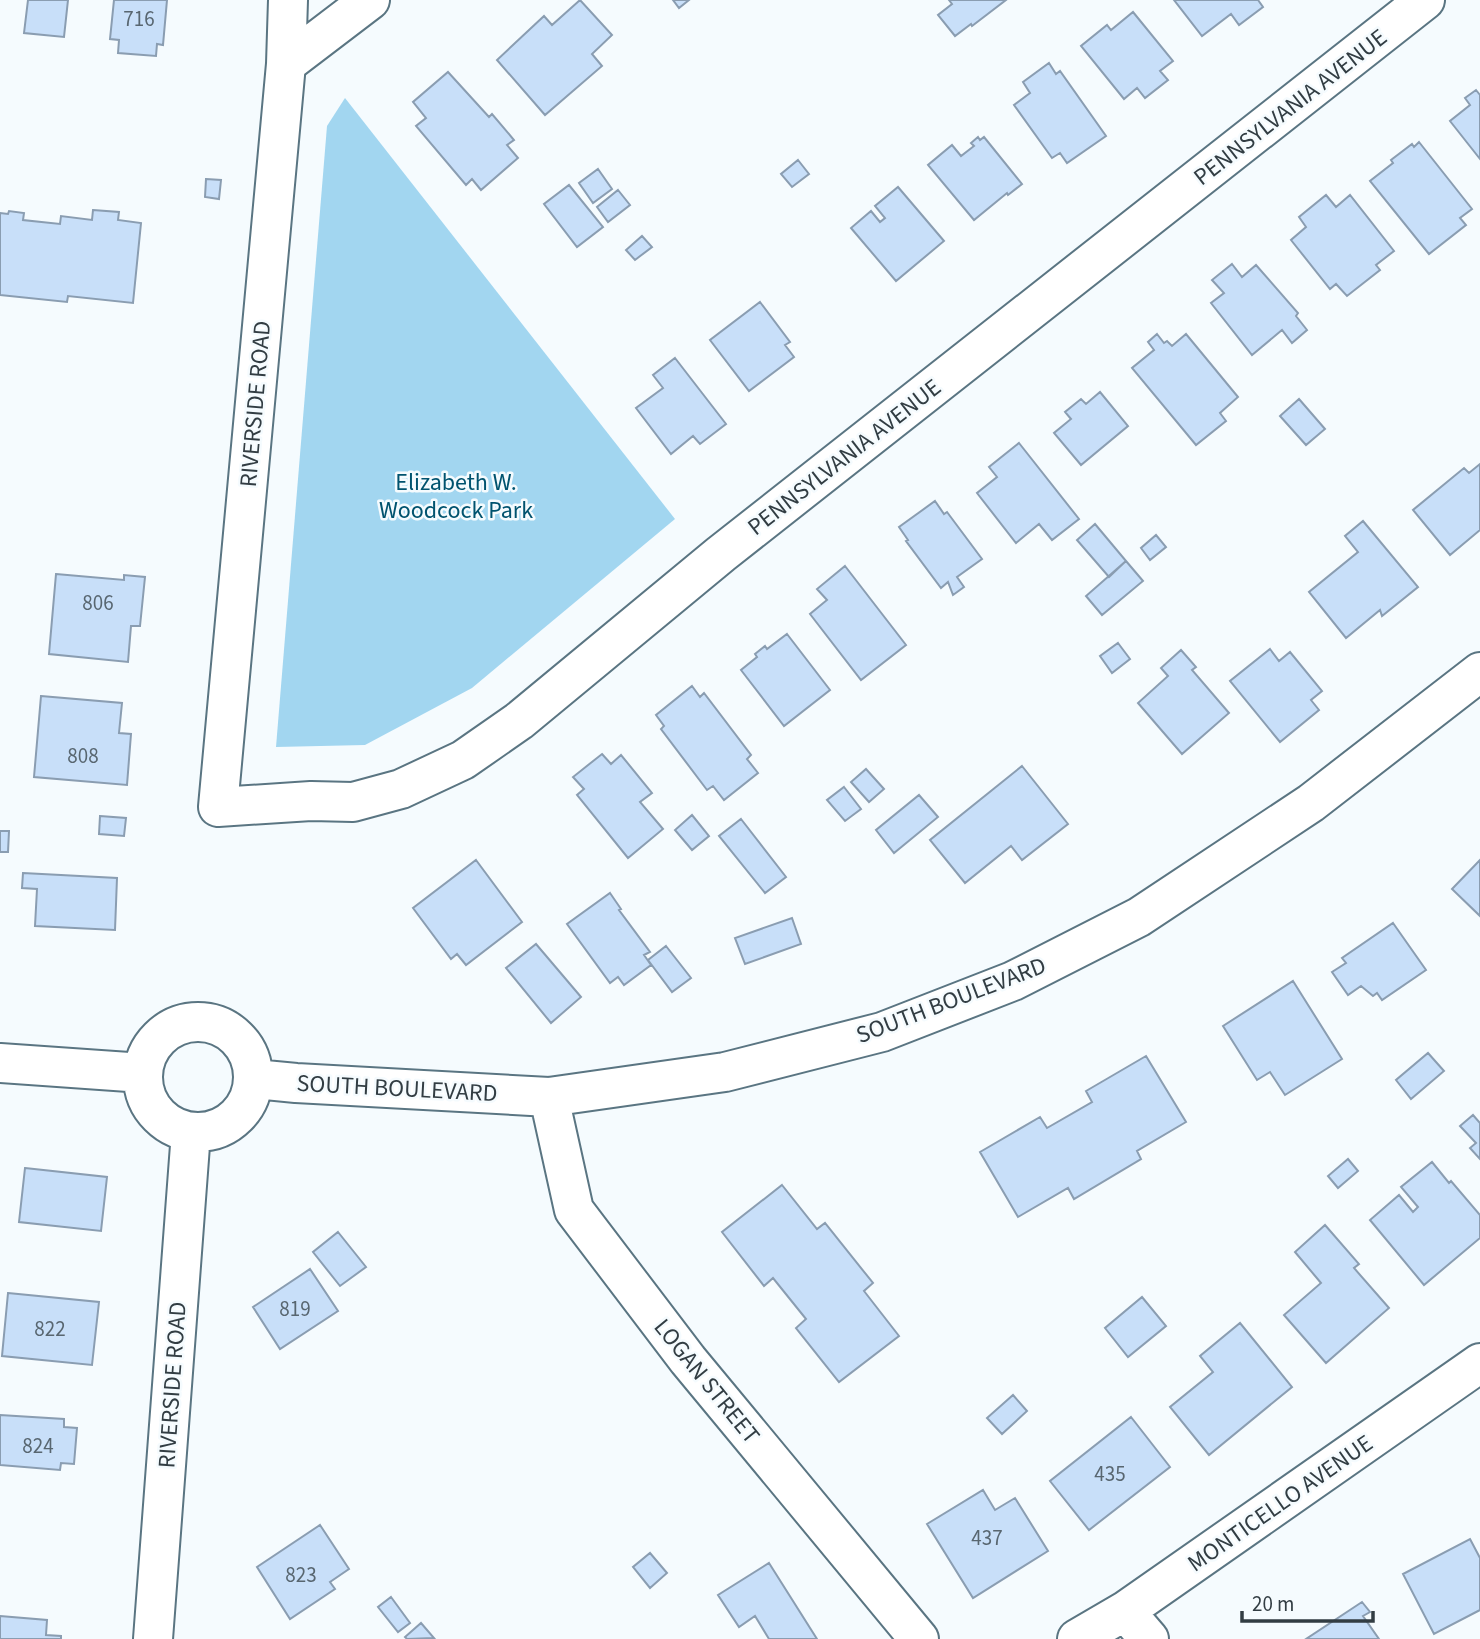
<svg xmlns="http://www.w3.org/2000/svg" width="1480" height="1639" font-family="'Source Sans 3',sans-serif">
<rect width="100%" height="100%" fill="#f5fbfe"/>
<path fill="#a2d6f0" d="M345,98l330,421 -203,169 -107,57 -89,2 51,-621z"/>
<path fill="#c8dff9" stroke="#8a9db1" stroke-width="2" d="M28,0h40l-4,37 -40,-4z
M114,0h53l-4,45 -6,-1 -1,12 -38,-3 1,-13 -9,-1z
M580,0l32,35 -20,19 10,12 -57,49 -48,-55 47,-44 8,9z
M673,0h16l-10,8z
M949,0h57l-34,26 -1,-2 -16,12 -17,-21 14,-11z
M1174,0h84l5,7 -24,18 -8,-11 -29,22z
M1133,12l40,49 -13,10 8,9 -23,18 -8,-10 -13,11 -43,-53 26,-21 4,5z
M1049,63l7,11 4,-3 46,65 -39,27 -7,-10 -8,5 -38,-53 16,-12 -7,-11z
M448,72l41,45 3,-3 22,26 -7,5 11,13 -37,32 -9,-11 -6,6 -50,-59 10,-8 -13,-16z
M1476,90l4,5v64l-30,-38 20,-16 -5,-7z
M978,137l2,3 4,-3 38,47 -14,11 -1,-2 -33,27 -46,-55 24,-20 9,11 13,-10 -3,-3z
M1419,142l53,67 -12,9 6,7 -37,29 -59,-73 23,-18 -2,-3 21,-16 2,3z
M798,160l11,14 -17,13 -11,-13z
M598,169l14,20 -19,14 -14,-20z
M206,179l15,1 -2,19 -14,-2z
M569,185l34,42 -26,20 -33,-43z
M898,187l46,54 -48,40 -45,-53 20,-17 9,11 5,-4 -10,-12z
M618,190l12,15 -22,17 -11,-15z
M1326,195l10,12 14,-12 44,56 -18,14 4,5 -33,26 -11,-12 -6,5 -39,-49 15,-13 -7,-10z
M93,210l26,2 -1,8 23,3 -8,80 -65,-7 -1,6 -67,-7v-82l8,1 1,-3 15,2 -1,7 37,4 1,-8 31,4z
M642,236l10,11 -17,13 -9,-10z
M1232,264l10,13 14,-12 42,48 -2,3 11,14 -15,13 -10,-13 -30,25 -41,-52 13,-10 -12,-13z
M760,302l30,40 -5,3 9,12 -45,34 -39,-51z
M1157,334l7,9 3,-2 5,5 14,-12 52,63 -18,16 6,8 -30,24 -64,-77 22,-18 -6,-8z
M675,358l51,66 -26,20 -7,-8 -22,18 -35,-46 27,-20 -10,-13z
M1100,392l28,34 -47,39 -27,-32 17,-14 -6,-7 16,-13 5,5z
M1299,399l26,30 -19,16 -26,-29z
M1019,443l60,76 -27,21 -13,-16 -23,19 -39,-50 20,-16 -8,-10z
M1480,464v66l-30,25 -37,-45 51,-42 5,5z
M935,501l9,13 3,-2 35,47 -25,18 7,10 -11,8 -5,-13 -7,6 -35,-47 2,-1 -9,-13z
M1363,521l55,66 -36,29 -2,-6 -34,28 -37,-46 49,-40 -13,-16z
M1095,524l31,37 -17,16 -32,-37z
M1156,535l10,12 -16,13 -9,-12z
M1126,561l17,20 -41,34 -16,-19z
M845,566l61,79 -45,35 -51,-66 17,-14 -10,-11z
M56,574l68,6v-5l21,2 -5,49h-9l-3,36 -79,-8z
M787,634l43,56 -46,36 -43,-56 16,-13 -2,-3 10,-8 2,3z
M1118,643l12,16 -18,14 -12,-17z
M1270,649l9,12 11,-9 32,39 -11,9 8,10 -39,32 -50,-61z
M1181,650l15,17 -4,3 37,43 -47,41 -44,-51 30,-27 -7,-8z
M692,686l8,11 4,-4 47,62 -4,4 11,14 -34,27 -11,-14 -6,4 -46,-61 3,-3 -8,-11z
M41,696l81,7 -3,30 12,1 -4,51 -93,-8z
M602,754l9,10 10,-9 31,38 -12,9 23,27 -35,29 -51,-63 7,-6 -11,-12z
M1022,766l46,58 -46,36 -11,-14 -46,37 -35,-43z
M866,769l18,20 -15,13 -18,-20z
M844,787l17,22 -16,12 -18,-21z
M919,795l19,22 -44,36 -18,-23z
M692,815l17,21 -17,14 -17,-20z
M100,816l26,2 -2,18 -25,-2z
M741,819l45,58 -21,16 -46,-57z
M0,831h9l-1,21h-8z
M476,860l46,62 -56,43 -9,-11 -6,5 -38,-51z
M1480,860v56l-28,-27z
M23,873l94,5 -2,52 -80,-4 2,-37 -15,-1z
M610,893l11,16 -2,1 31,42 -6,3 7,10 -27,20 -6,-8 -8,6 -43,-59z
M792,918l9,26 -56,20 -10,-26z
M1393,923l33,47 -44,30 -5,-7 -4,3 -12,-10 -13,9 -16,-23 14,-9 -4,-5z
M536,944l45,53 -30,26 -45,-55z
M666,946l25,32 -19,14 -24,-32z
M1293,981l49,78 -57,36 -15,-23 -13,8 -34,-54z
M1428,1053l16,18 -33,28 -15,-19z
M1146,1056l40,66 -49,29 4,8 -67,40 -6,-11 -50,29 -38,-65 60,-35 7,11 45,-26 -6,-11z
M1473,1115l7,8v36l-10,-11 6,-5 -16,-17z
M1348,1159l10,12 -20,17 -10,-12z
M1432,1162l17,21 2,-2 29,34v23l-56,47 -54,-65 29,-25 14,17 5,-5 -17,-20z
M25,1168l82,9 -6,54 -82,-9z
M782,1185l35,44 8,-6 48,60 -9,8 35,45 -60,46 -43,-54 10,-9 -33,-41 -9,8 -42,-54z
M1325,1225l34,39 -5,4 35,40 -63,55 -42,-48 37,-32 -26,-31z
M338,1232l28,35 -26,19 -27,-34z
M310,1269l28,42 -58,38 -27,-42z
M8,1293l91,9 -7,63 -90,-9z
M1142,1297l24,29 -38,31 -23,-29z
M1240,1323l52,64 -83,68 -39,-48 43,-35 -13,-16z
M1013,1395l14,16 -25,23 -15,-16z
M0,1415l64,4v8l13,1 -3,36 -13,-1 -1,7 -60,-5z
M1131,1417l39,50 -81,63 -39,-49z
M983,1490l12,20 20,-12 33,53 -75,47 -46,-74z
M320,1525l29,44 -19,13 5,7 -45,30 -33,-52z
M1470,1539l10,19v52l-46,24 -31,-60z
M650,1553l17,20 -17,15 -17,-21z
M769,1563l48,76h-48l-14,-23 -16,11 -21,-32z
M391,1597l19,26 -12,9 -20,-25z
M1362,1602l8,10 -7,4 16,23h-73z
M0,1616l47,4 -1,15 15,1v3h-61z
M421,1623l13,15 -27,1 -2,-2z"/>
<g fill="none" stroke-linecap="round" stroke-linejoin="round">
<defs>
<path id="minor" d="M288,0l-2,64 -68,743 93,-6 42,1 48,-13 62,-29 56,-39 202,-167 704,-554
M286,64l84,-64
M143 1077a55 55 0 1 1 110 0a55 55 0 1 1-110 0Z
M0,1063l143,10
M254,1079l42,4 253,14 176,-25 157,-40 131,-51 126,-64 172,-114 169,-131
M549,1097l25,113 114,150 231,279
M1125,1611l24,28
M153,1639l38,-507
M1077,1639l48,-28 355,-248"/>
</defs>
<use href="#minor" stroke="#5a7582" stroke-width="42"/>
<use href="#minor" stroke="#fff" stroke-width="38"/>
</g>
<g text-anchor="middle" stroke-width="5" stroke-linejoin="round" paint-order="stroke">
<g font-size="21" fill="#586670">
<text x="139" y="26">716</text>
<text x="98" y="610">806</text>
<text x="83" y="763">808</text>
<text x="295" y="1316">819</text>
<text x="50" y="1336">822</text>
<text x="38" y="1453">824</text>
<text x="1110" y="1481">435</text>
<text x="987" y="1545">437</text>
<text x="301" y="1582">823</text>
</g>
<g font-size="24" fill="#323d43" stroke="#f5fbfe">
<text transform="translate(1290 107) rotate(-38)" y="8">PENNSYLVANIA AVENUE</text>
<text transform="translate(255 404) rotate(-85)" y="8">RIVERSIDE ROAD</text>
<text transform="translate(844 457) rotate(-38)" y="8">PENNSYLVANIA AVENUE</text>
<text transform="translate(951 1000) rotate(-21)" y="8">SOUTH BOULEVARD</text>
<text transform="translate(397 1088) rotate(3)" y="8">SOUTH BOULEVARD</text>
<text transform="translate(707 1381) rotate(51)" y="8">LOGAN STREET</text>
<text transform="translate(172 1385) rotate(-86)" y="8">RIVERSIDE ROAD</text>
<text transform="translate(1280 1503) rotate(-35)" y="8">MONTICELLO AVENUE</text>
</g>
<g font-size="24" fill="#00536f" stroke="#f5fbfe">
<text x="456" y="490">Elizabeth W.<tspan x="456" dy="28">Woodcock Park</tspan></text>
</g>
</g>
<path d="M1242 1611v10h131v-10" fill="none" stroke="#323d43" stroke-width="3.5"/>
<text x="1252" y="1611" font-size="21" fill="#323d43" stroke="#f5fbfe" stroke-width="5" paint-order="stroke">20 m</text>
</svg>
